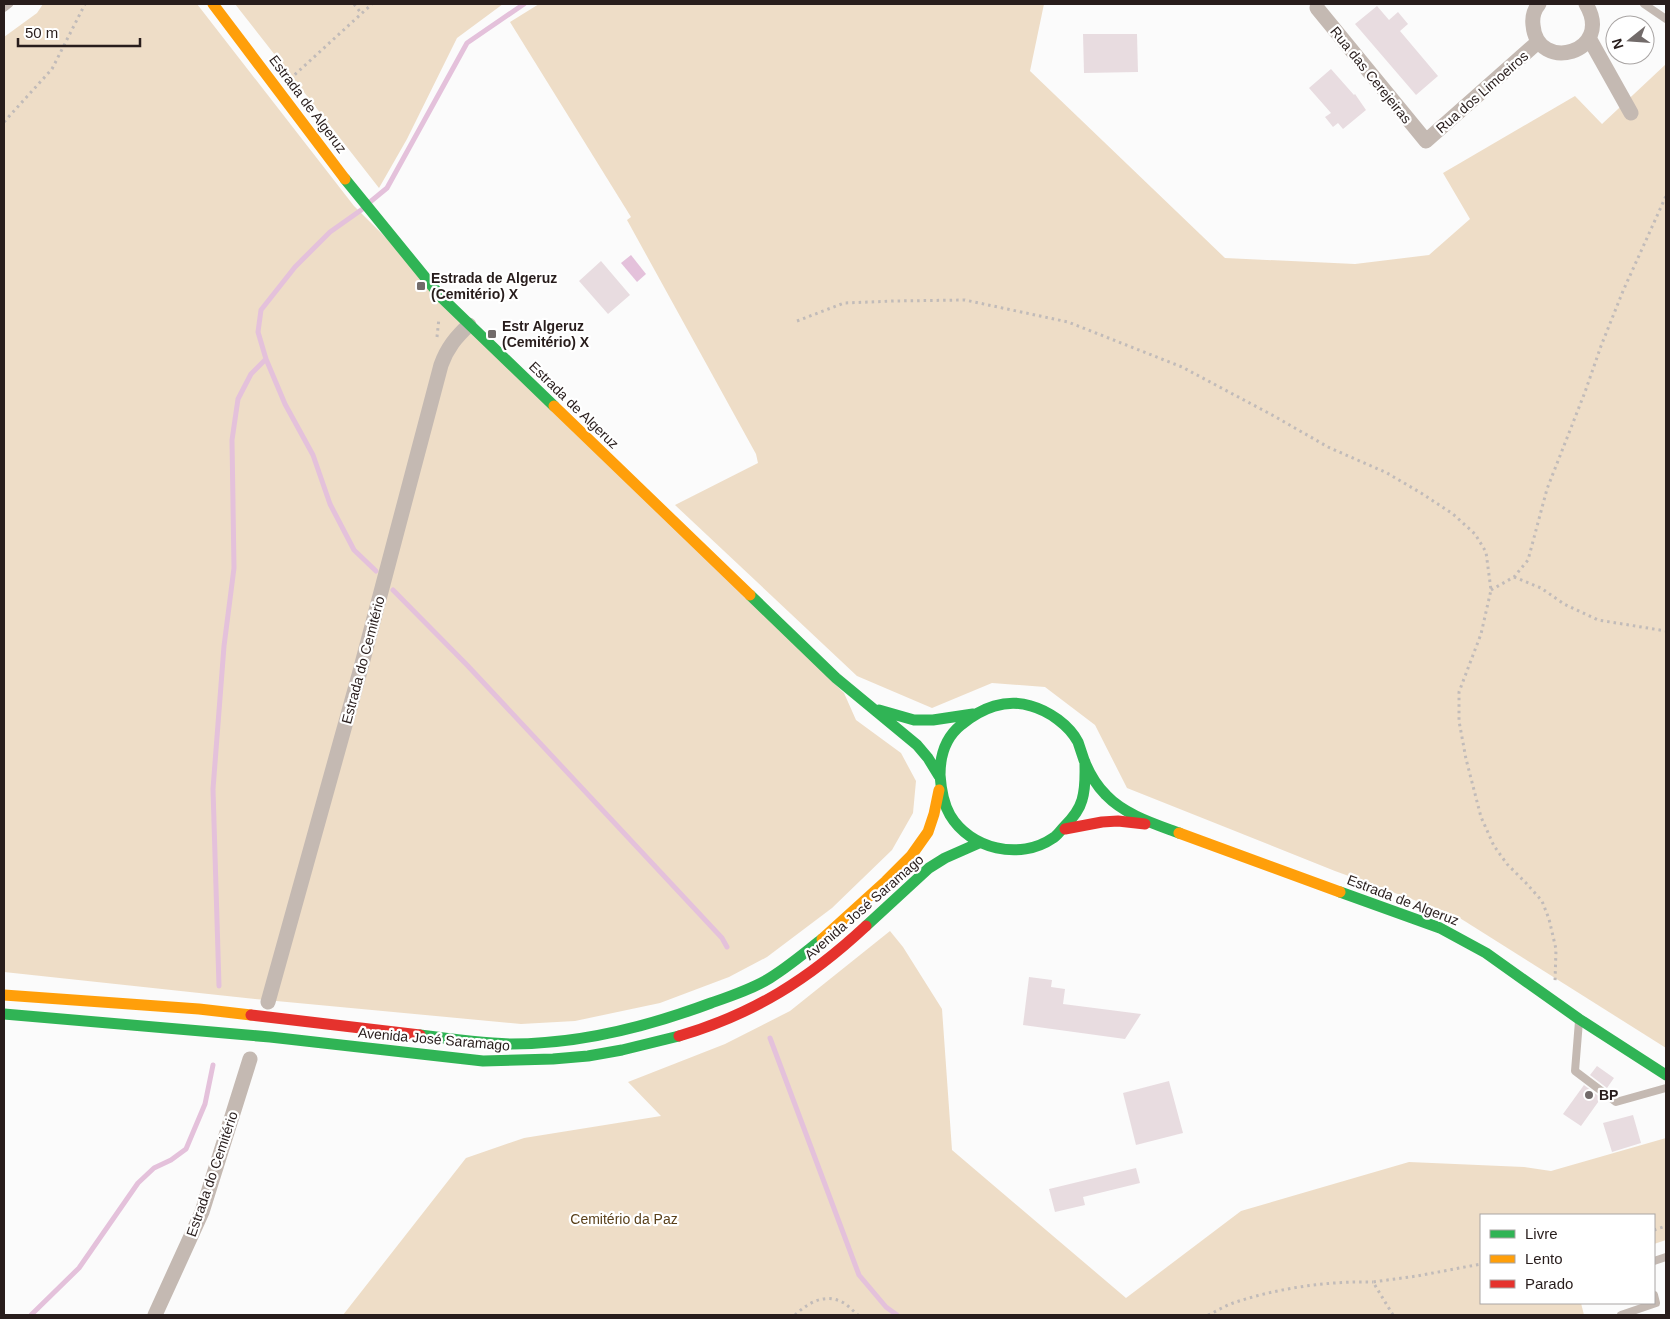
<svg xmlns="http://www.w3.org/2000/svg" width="1670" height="1319" font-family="Arial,sans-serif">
<rect width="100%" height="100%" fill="#fbfbfb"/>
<path fill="#eeddc7" d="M43,4h154l157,202 490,487 12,27 45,33 15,28 -3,32 -21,37 -60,58 -65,49 -38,20 -69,26 -85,18 -54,3 -266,-25 -251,-27v-935l33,-24z
M235,4h268l-46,34 -50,101 -28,49z
M539,4h505l-14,67 195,187 130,6 74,-9 41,-36 -27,-46 132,-77 27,28 64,-60v984l-211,-133 -120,-44 -208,-83 -32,-63 -50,-38 -53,-4 -60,25 -75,-32 -182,-171 83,-42 -2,-9 -129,-234 4,-3 -121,-195z
M890,931l13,16 39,62 10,141 174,148 115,-87 168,-49 115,5 27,4 115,-33v102l-12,4v-29h-173v88h100l3,12h-1241l123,-157 58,-20 137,-22 -33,-34 97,-38 65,-33z"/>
<path fill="#e4c1db" d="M631,255l15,19 -9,8 -16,-19z"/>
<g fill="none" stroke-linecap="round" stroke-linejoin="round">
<path stroke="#e4c1db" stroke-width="5" d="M370,202l17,-14 80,-145 57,-39
M364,208l-34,24 -35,35 -34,43 -3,22 8,27 19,45 28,51 17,49 24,46 22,21
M393,590l74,75 255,273 5,9
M219,986l-6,-197 11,-143 10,-78 -2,-128 6,-41 13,-25 15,-15
M770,1038l89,237 27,32 11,8
M31,1315l48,-47 59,-85 16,-15 17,-8 15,-11 19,-45 8,-39"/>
</g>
<path fill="#e8dce0" d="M1377,6l12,14 9,-8 10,12 -8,7 38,45 -22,19 -61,-71z
M1083,34h54l1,38 -54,1z
M1331,69l23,26 1,-1 11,16 -23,19 -5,-6 -5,4 -8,-10 6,-4 -22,-25z
M601,261l29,34 -22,19 -29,-33z
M1029,977l23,3 -1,7 14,2 -2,15 78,10 -16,25 -102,-14z
M1597,1066l17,12 -7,10 -17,-13z
M1169,1081l14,52 -47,12 -13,-52z
M1584,1085l17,13 -20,28 -18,-12z
M1633,1115l8,28 -29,9 -9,-29z
M1136,1168l4,15 -57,14 2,8 -30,7 -6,-23z"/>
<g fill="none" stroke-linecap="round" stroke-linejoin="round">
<path stroke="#c1bbb9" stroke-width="3" stroke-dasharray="2.5 4" stroke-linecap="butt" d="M354,4l7,9
M290,79l82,-75
M4,122l48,-53 33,-65
M797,321l47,-18 50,-2 71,-1 103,22 114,45 92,49 54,31 59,26 34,20 32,21 22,20 11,18 5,38 -10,44 -22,58v29l7,38 15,58 13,29 13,18 19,19 16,18 7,18 7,30 -1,33
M437,337l2,-19
M1514,577l27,11 23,16 34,16 68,11
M1491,590l23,-13 14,-17 19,-71 38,-97 16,-46 22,-55 43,-95
M1654,1230l12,-4
M795,1315c13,-12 29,-22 47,-13 6,3 11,9 16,13
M1208,1315c9,-4 18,-10 28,-13 43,-14 91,-21 137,-20
M1393,1315l-20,-33 44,-6 64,-12"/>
<path stroke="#c4b9b2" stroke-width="8" d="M1644,4l22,15
M4,8l5,-4
M1579,1021l-4,50 41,31 50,-14
M1654,1261l12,-4
M1621,1315l35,-12 -2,-8"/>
<path stroke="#c4b9b2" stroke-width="15" d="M1539,4c-5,6 -7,13 -6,21 4,49 82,28 53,-21
M1317,8l109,133 112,-99
M1589,38l42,75
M268,1002l91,-327 82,-310c6,-17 15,-28 28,-40
M155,1315l47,-103 48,-153"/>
<path stroke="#30b455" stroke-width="11" d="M345,179l97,119 112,108
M750,595l86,83 81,67 11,13 11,18
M879,710l35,10h19l40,-6
M1085,762c0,13 1,25 -3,38 -3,11 -10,19 -18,27 -4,4 -7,9 -11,11 -33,23 -83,11 -103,-23 -7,-12 -9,-26 -10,-40 0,-19 6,-38 21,-50 20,-17 45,-27 70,-19 18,5 38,19 47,36 2,6 4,12 6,18 5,13 13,26 22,35 19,20 49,29 73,38
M1340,892l100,36 46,25 93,66 87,56
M866,926l63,-58 16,-10 34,-15
M4,1014l266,23 213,24 70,-2 35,-3 34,-6 57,-14
M420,1035c30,4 60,8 91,9 69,0 136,-17 200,-41 20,-7 41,-14 59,-25 18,-11 36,-26 52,-39"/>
<path stroke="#ff9f0a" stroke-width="11" d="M213,4l132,175
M554,406l196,189
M1179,833l161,59
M822,939l64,-58 25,-25 17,-24 6,-18 5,-24
M4,995l195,14 52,6"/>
<path stroke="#e5322d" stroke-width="11" d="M1065,829l37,-7 16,-1 27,3
M251,1015l169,20
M679,1036c75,-22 130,-57 187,-110"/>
</g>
<g fill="#726b6a" stroke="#fff" stroke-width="2">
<rect x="416" y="281" width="10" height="10" rx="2.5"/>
<rect x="487" y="329" width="10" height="10" rx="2.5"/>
<circle cx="1589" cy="1095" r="5"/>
</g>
<g text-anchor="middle" stroke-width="4.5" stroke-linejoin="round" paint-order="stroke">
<g font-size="14" fill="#281d1c" stroke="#fff">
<text transform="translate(1371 75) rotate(51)" y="5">Rua das Cerejeiras</text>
<text transform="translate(1482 92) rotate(-41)" y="5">Rua dos Limoeiros</text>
<text transform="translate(308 104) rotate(53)" y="5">Estrada de Algeruz</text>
<text transform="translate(574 405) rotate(44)" y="5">Estrada de Algeruz</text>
<text transform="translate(363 660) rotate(-75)" y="5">Estrada do Cemitério</text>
<text transform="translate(1403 900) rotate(21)" y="5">Estrada de Algeruz</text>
<text transform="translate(864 907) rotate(-41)" y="5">Avenida José Saramago</text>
<text transform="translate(434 1039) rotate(5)" y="5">Avenida José Saramago</text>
<text transform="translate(212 1174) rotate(-71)" y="5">Estrada do Cemitério</text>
</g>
<g font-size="14" font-weight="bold" fill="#281d1c" stroke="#fff" text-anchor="start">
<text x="431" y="283">Estrada de Algeruz<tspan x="431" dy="16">(Cemitério) X</tspan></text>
<text x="502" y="331">Estr Algeruz<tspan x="502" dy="16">(Cemitério) X</tspan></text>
<text x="1599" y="1100">BP</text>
</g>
<g font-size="14" fill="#593f19" stroke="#fff">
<text x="624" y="1224">Cemitério da Paz</text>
</g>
</g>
<rect width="1670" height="1319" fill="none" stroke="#281d1c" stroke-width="10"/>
<rect x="1480" y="1214" width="175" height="90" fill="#ffffff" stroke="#a9a5a4"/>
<rect x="1490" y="1230" width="25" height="8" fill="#30b455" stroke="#a9a5a4"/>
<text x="1525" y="1239" font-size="15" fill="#281d1c">Livre</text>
<rect x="1490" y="1255" width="25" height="8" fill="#ff9f0a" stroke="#a9a5a4"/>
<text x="1525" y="1264" font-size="15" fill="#281d1c">Lento</text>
<rect x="1490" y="1280" width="25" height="8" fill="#e5322d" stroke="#a9a5a4"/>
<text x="1525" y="1289" font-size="15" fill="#281d1c">Parado</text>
<g transform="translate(1630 40) rotate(253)"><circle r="24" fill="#ffffff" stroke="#a9a5a4"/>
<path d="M0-4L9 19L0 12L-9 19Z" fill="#726b6a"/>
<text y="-8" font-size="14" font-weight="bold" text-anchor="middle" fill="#281d1c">N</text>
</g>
<path d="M18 38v8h122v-8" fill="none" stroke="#281d1c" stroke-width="2.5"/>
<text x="25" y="38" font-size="15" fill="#281d1c" stroke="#ffffff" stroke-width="4" paint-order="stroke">50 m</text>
</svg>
